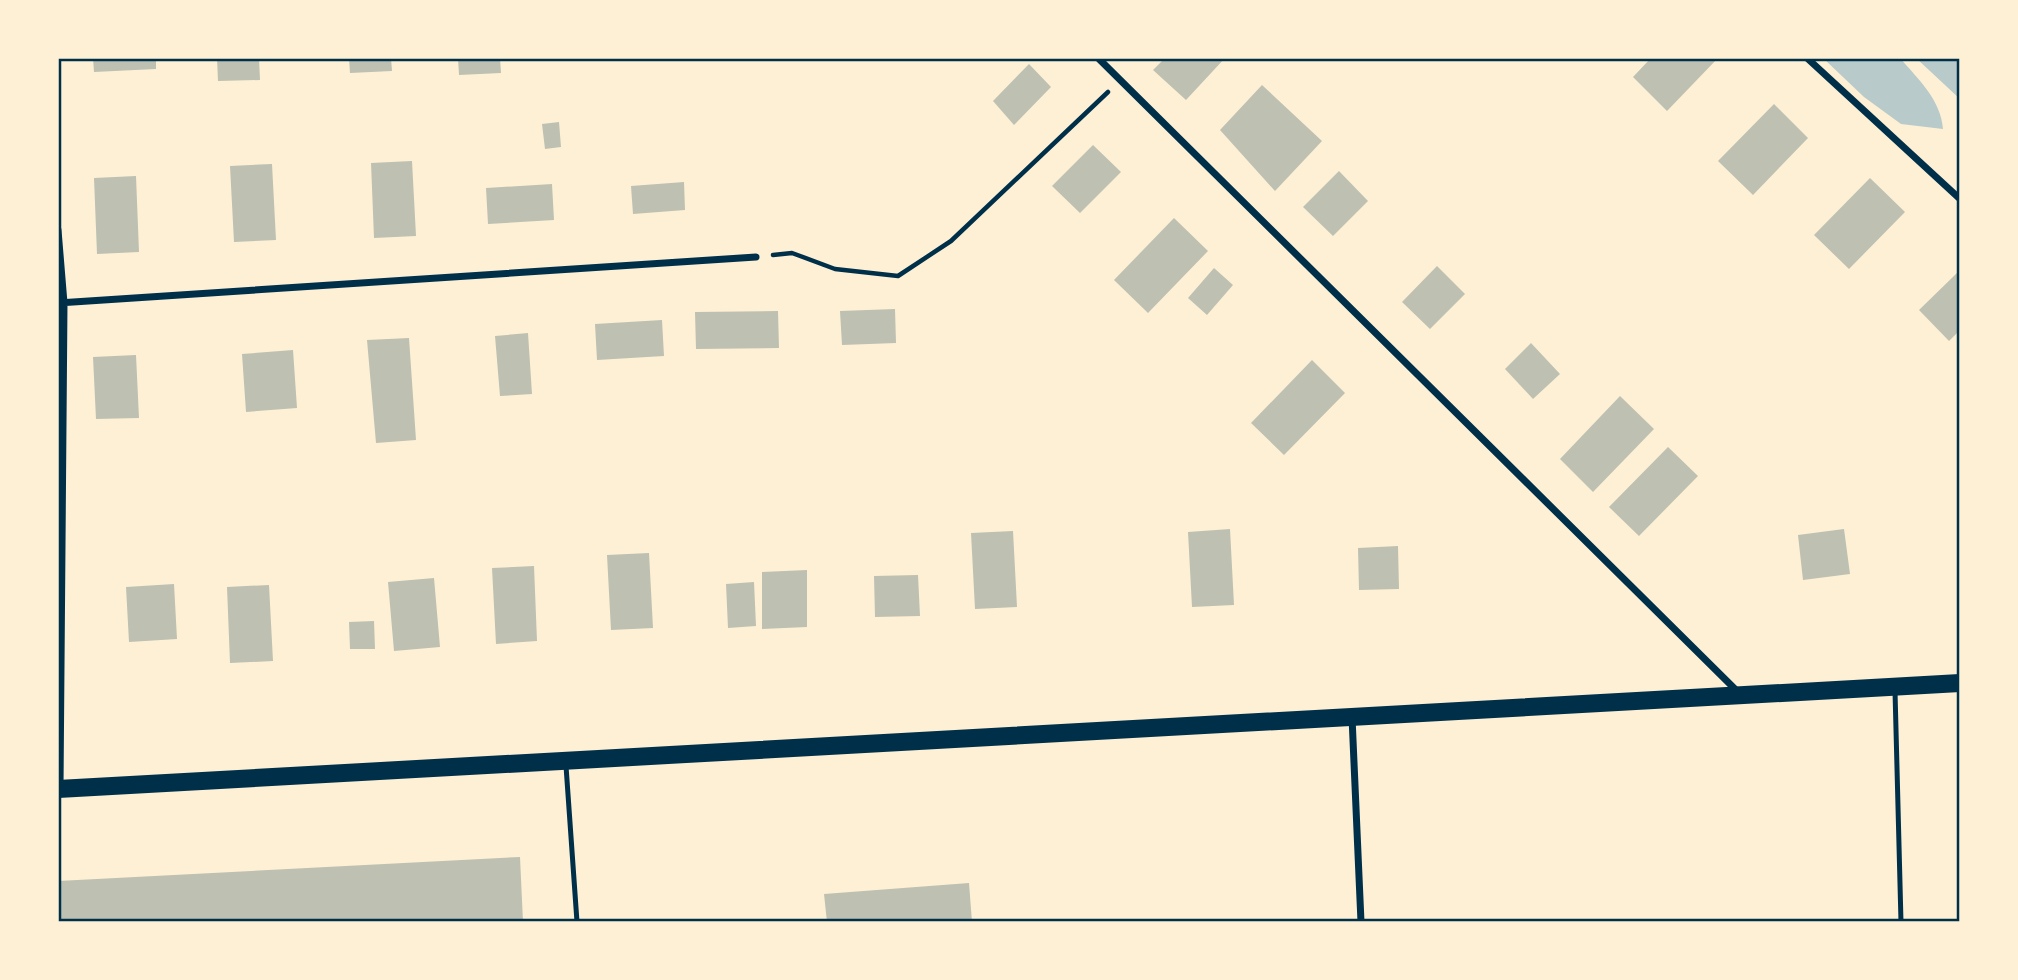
<svg xmlns="http://www.w3.org/2000/svg" width="2018" height="980" font-family="Rubik,sans-serif">
<rect width="100%" height="100%" fill="#fdf0d5"/>
<path fill="#b9caca" d="M1823,58h77c18,21 41,42 43,71l-42,-5 -37,-27z
M1916,58h44v41z"/>
<path fill="#bec0b2" d="M93,58h63v11l-62,3z
M217,58h42l1,22 -42,1z
M349,58h42l1,13 -42,2z
M458,58h42l1,15 -42,2z
M1165,58h60l-39,42 -33,-30z
M1651,58h67l-51,53 -34,-34z
M1029,64l22,23 -37,38 -21,-24z
M1262,85l60,56 -47,50 -55,-61z
M1774,104l34,34 -55,57 -35,-34z
M559,122l2,25 -16,2 -3,-25z
M1093,145l28,27 -41,41 -28,-27z
M412,161l4,75 -42,2 -3,-75z
M272,164l4,76 -42,2 -4,-76z
M1339,171l29,30 -35,35 -30,-29z
M136,176l3,76 -42,2 -3,-76z
M1870,178l35,34 -56,57 -35,-34z
M684,182l1,28 -52,4 -2,-28z
M552,184l2,36 -66,4 -2,-36z
M1174,218l34,33 -60,62 -34,-33z
M1437,266l28,28 -35,35 -28,-27z
M1214,268l19,17 -26,30 -19,-17z
M1958,272l2,58 -11,11 -30,-31z
M895,309l1,34 -54,2 -2,-34z
M778,311l1,37 -83,1 -1,-37z
M662,320l2,36 -67,4 -2,-36z
M528,333l4,61 -32,2 -5,-60z
M409,338l7,102 -40,3 -9,-103z
M1531,343l29,31 -27,25 -28,-30z
M293,350l4,58 -51,4 -4,-58z
M136,355l3,63 -43,1 -3,-62z
M1312,360l33,33 -61,62 -33,-32z
M1620,396l34,33 -61,63 -33,-33z
M1668,447l30,29 -59,60 -30,-29z
M1230,529l4,76 -42,2 -4,-75z
M1844,529l6,45 -47,6 -5,-45z
M1013,531l4,76 -42,2 -4,-76z
M1398,546l1,43 -40,1 -1,-42z
M649,553l4,75 -42,2 -4,-75z
M534,566l3,75 -41,3 -4,-76z
M807,570v57l-45,2v-57z
M918,575l2,41 -45,1 -1,-41z
M434,578l6,69 -46,4 -6,-69z
M754,582l2,44 -28,2 -2,-44z
M174,584l3,55 -48,3 -3,-55z
M269,585l4,76 -43,2 -3,-76z
M374,621l1,28h-25l-1,-27z
M520,857l3,65h-465v-41z
M969,883l3,39h-145l-3,-28z"/>
<g fill="none" stroke-linecap="round" stroke-linejoin="round">
<path stroke="#003049" stroke-width="4.5" d="M773,255l19,-2 43,16 63,7 53,-35 157,-149"/>
<path stroke="#003049" stroke-width="5" d="M1895,691l6,231
M566,766l11,156"/>
<path stroke="#003049" stroke-width="7" d="M1098,58l641,635
M1807,58l153,141
M58,230l6,73 -4,485
M58,303l698,-46
M1352,717l9,205"/>
<path stroke="#003049" stroke-width="18" d="M58,789l1902,-106"/>
</g>
<rect width="2018" height="980" fill="none" stroke="#fdf0d5" stroke-width="119"/>
<rect x="60" y="60" width="1898" height="860" fill="none" stroke="#003049" stroke-width="2.5"/>
</svg>
